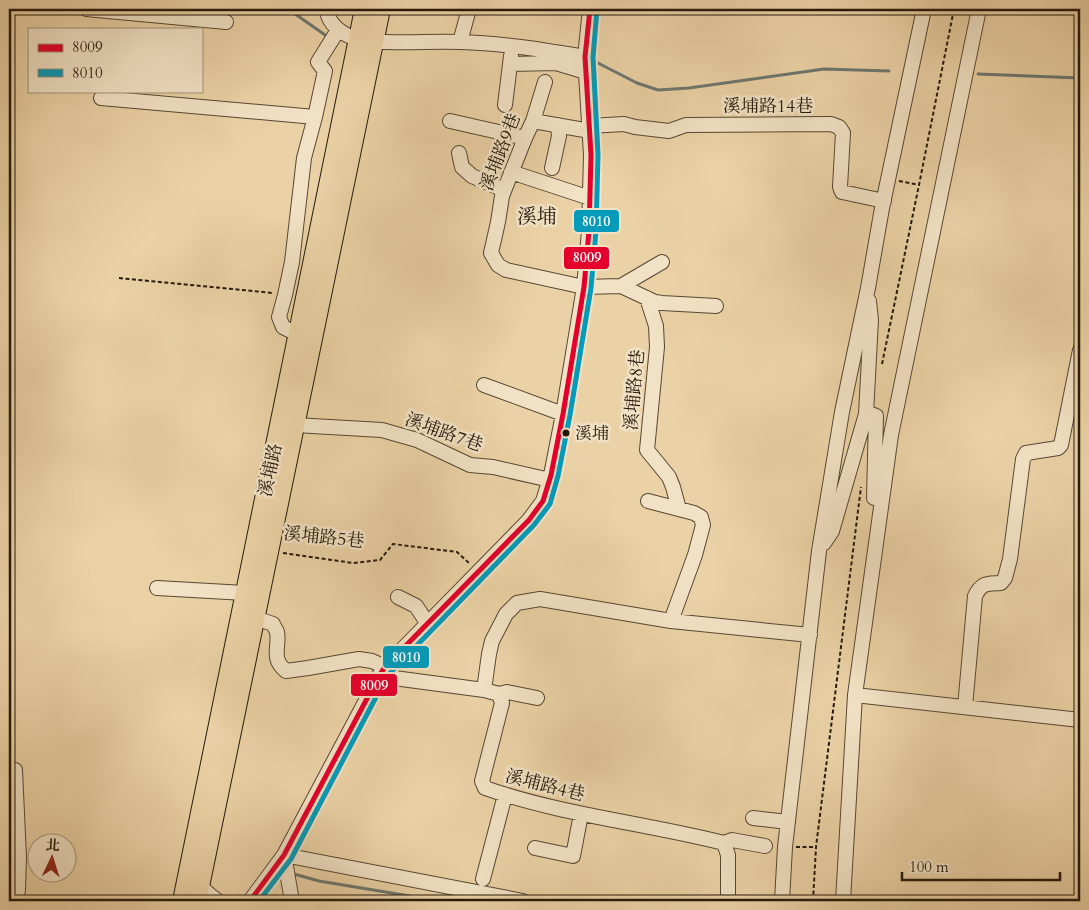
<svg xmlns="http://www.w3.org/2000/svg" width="1089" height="910" font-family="Cardo,'Noto Serif TC',serif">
<rect width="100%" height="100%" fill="#ebd2a6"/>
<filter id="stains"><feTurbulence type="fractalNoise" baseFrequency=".004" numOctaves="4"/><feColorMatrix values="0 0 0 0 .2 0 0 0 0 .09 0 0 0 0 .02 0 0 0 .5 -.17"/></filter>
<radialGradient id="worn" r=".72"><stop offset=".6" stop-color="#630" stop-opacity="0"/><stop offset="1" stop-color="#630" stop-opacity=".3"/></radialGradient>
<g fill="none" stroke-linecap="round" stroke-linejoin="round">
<path stroke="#6d776f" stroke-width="3" d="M288,9l40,28
M596,62l41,21 21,7 31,-2 135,-19 65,2
M978,74l102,4
M291,875l3,-1 25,7 121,20"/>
<defs>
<path id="minor" d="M86,9l140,13
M327,9c0,15 16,26 30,30 9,3 21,3 30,3 25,1 49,-1 73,0 42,1 83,8 125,15
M460,42l9,-33
M510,64l46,-1 30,9
M545,82l-12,39 -8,17 -23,58 -4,26 -7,31 7,12 8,5 78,17 37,-1 34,16 7,1 54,3
M101,98l214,19
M505,105l6,-49
M450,121l75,17
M533,121l57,10
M589,126l35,-2 11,3 34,4 17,-6 145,-1 8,3 4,6 -3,54 2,5 42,9
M459,153l3,14 10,9 32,14
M552,168l7,-32 -1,-11
M511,172l79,26
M621,286l41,-24
M647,298l9,28 1,21 -10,103 22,27 4,10 6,22
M297,334l-14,-7 -4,-10 6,-22 7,-33 12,-104 11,-41 10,-46 -7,-9 20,-32
M484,385l79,29
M866,414h5l5,2 -2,82
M295,425l87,5 35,10 53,25 23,2 57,13
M648,501l46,12 7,4 2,8 -8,30 -24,66
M824,543l8,-12 34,-117 5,-94 -2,-19
M157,588l88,5
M398,597l18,9 12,18
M255,618l18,6c1,3 3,5 4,8 3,15 -7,26 9,39l22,-3 51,-9 13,2 13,6
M379,676l105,14 15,4 3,9 -20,78 3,7c77,27 160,35 239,55l4,12v46
M484,690l5,-36 3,-13 14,-27 11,-11 23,-4 131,22 139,14
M499,694l8,-2 30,6
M855,695l225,25
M965,707l10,-111c7,-14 12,-12 26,-13l4,-5 5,-19 13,-100 3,-6 32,-5 3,-3 19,-95
M15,770l4,87 -1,33 -2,11
M753,818l35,4
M724,843l8,-3 33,6
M535,848l38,8 8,-42
M483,879l22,-84
M200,886l11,10 7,5
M250,901l34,-46 95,-179 6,-9 144,-147 14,-19 8,-26 12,-61 21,-127 5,-56 2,-76 -6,-98 5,-48
M292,901l-8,-46 239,46
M782,901l3,-54 34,-296 23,-139 26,-124 14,-80 42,-199
M843,901l12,-206 36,-260 88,-426"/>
<path id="major" d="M182,901l182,-892
M197,901l184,-892"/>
</defs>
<use href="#minor" stroke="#574732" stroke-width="16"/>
<use href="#major" stroke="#26190b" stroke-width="20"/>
<path stroke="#26190b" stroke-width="2" stroke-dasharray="4 2.5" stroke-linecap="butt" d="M899,181l20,4
M119,278l154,15
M882,364l37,-179 35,-176
M283,553l70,10 27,-3 13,-16 64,8 12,11
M796,847h20
M813,901l3,-54 45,-360"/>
<use href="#minor" stroke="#f2e2c5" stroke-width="14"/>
<use href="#major" stroke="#ebd2a6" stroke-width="18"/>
<defs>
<path id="bus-1" d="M250,901l34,-46 95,-179 6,-9 144,-147 14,-19 8,-26 12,-61 21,-127 5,-56 2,-76 -6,-98 5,-48"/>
<path id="bus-2" d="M259,901l32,-42 94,-179 6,-8 143,-147 16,-21 8,-28 12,-61 21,-127 5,-57 2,-76 -5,-98 4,-47"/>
</defs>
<use href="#bus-1" stroke="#f2e2c5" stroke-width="9"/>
<use href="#bus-2" stroke="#f2e2c5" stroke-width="9"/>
<use href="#bus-1" stroke="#e4002b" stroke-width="5"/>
<use href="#bus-2" stroke="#049bba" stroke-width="5"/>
</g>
<circle fill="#26190b" stroke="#f2e2c5" stroke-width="2" cx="566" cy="433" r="4.5"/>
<g text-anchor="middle" stroke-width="5" stroke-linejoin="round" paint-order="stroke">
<g font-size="17" fill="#26190b" stroke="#f2e2c5" text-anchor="start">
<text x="575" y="439">溪埔</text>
</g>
<g font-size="18" fill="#26190b" stroke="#f2e2c5">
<text x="768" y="112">溪埔路14巷</text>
<text transform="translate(500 152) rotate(-69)" y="6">溪埔路9巷</text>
<text transform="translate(634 390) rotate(-85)" y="6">溪埔路8巷</text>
<text transform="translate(444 432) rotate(20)" y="6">溪埔路7巷</text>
<text transform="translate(270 470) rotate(-78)" y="6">溪埔路</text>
<text transform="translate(324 537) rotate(6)" y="6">溪埔路5巷</text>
<text transform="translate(545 785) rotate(14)" y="6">溪埔路4巷</text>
</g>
<g font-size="20" fill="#26190b" stroke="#f2e2c5">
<text x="537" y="223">溪埔</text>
</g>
</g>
<g stroke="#f2e2c5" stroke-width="2">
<rect x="573" y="209" width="47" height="24" rx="5" fill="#049bba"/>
<rect x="563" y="246" width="47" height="24" rx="5" fill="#e4002b"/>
<rect x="382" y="645" width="48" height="24" rx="5" fill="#049bba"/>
<rect x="350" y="673" width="48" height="24" rx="5" fill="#e4002b"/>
</g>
<g font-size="14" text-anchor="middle" font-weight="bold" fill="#fff">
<text x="596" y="226">8010</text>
<text x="587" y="262">8009</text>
<text x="406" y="662">8010</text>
<text x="374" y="690">8009</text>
</g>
<rect width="1089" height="910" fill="none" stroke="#ebd2a6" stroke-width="30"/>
<rect x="10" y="10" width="1069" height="890" fill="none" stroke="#26190b" stroke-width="2.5"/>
<rect x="15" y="15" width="1059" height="880" fill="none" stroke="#26190b"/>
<rect x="28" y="28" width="175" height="65" fill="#f2e2c5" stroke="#a0927b"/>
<rect x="38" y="44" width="25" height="8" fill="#e4002b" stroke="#a0927b"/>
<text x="72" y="52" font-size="15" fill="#26190b">8009</text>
<rect x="38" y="69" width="25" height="8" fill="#049bba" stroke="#a0927b"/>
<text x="72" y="78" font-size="15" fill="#26190b">8010</text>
<g transform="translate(52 858) rotate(4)"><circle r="24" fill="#f2e2c5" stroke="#a0927b"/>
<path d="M0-4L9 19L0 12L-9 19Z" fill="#8f2418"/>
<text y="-8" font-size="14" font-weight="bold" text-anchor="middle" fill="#26190b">北</text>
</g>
<path d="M902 872v8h158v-8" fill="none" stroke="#26190b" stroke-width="2.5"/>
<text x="909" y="872" font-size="15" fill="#26190b" stroke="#f2e2c5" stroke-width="4" paint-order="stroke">100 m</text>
<rect width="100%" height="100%" filter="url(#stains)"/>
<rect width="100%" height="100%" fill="url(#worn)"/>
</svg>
